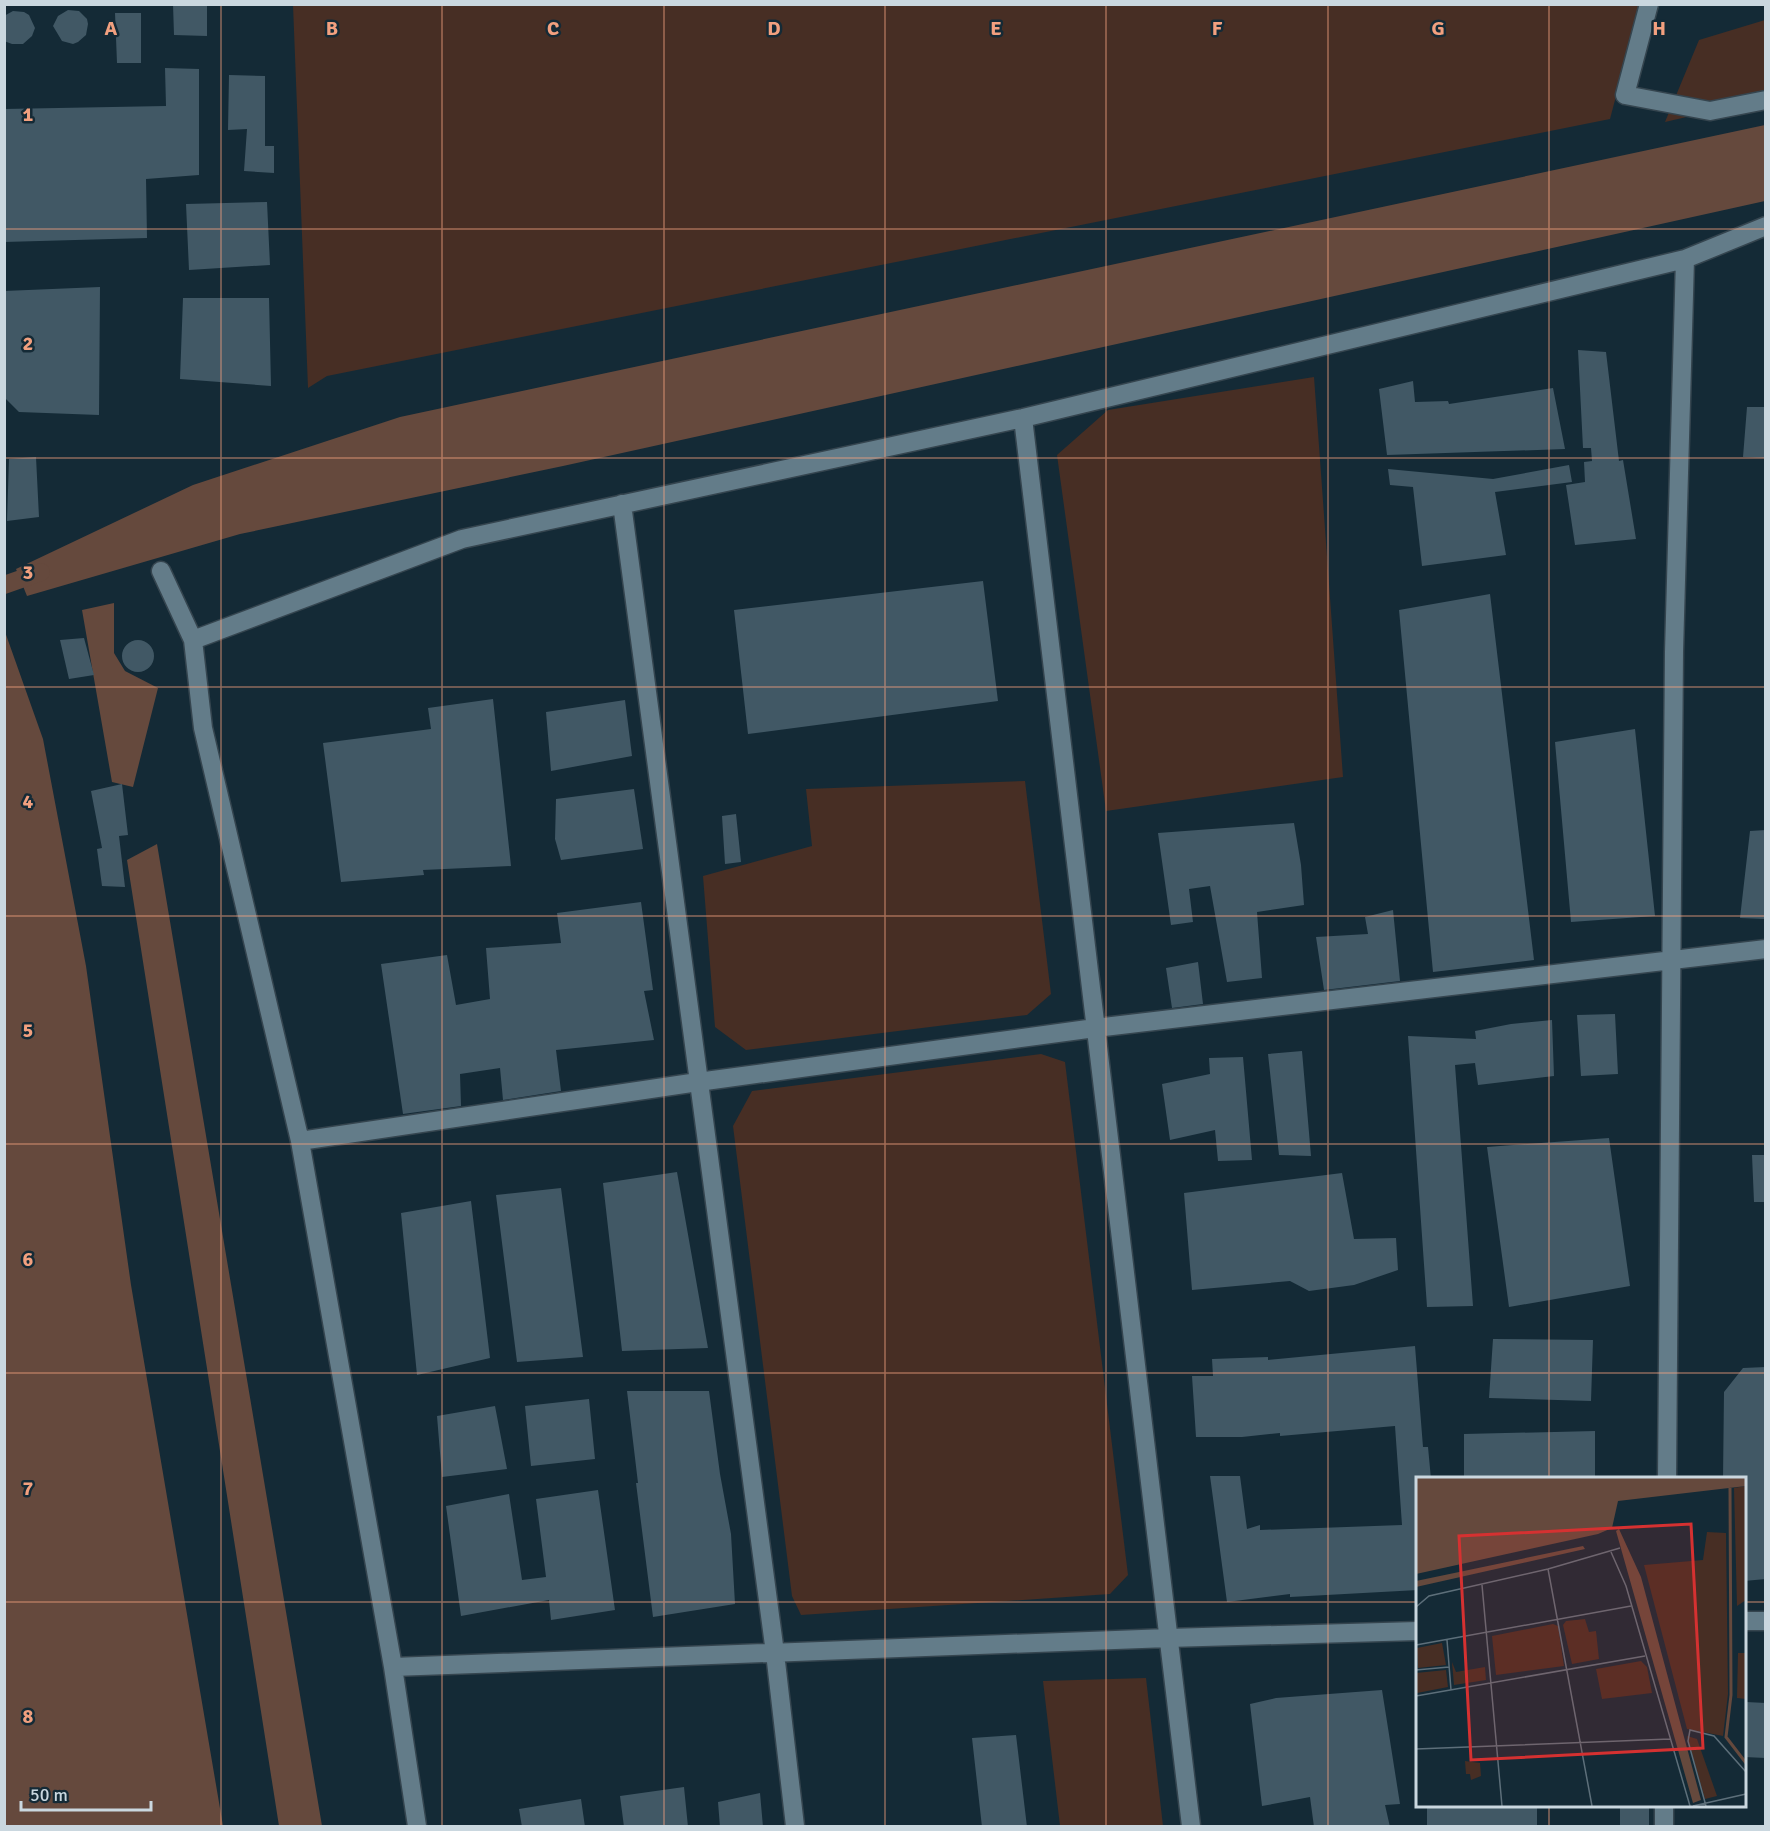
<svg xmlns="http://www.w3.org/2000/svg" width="1770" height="1831" font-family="Signika,sans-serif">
<rect width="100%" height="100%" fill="#142a36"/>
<path fill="#472e24" d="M293,5h1347l-30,114 -1283,257 -19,12z
M1765,20v79l-100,23 34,-82z
M1314,377l29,400 -237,34 -49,-356 51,-45z
M1025,781l26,213 -24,21 -281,35 -31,-23 -12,-151 109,-30 -6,-57z
M1041,1054l24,8 63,513 -18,19 -309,21 -9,-19 -59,-470 19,-35z
M1146,1678l17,148h-103l-17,-145z"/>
<path fill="#65493d" d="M1765,125v76l-1202,265 -323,68 -213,62 -11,-27 177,-84 207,-68z
M114,603v50l11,18 33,17 -25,99 -21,-5 -30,-172z
M4,629l39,110 43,227 45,319 92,541h-218z
M157,844l165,982h-43l-152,-966z"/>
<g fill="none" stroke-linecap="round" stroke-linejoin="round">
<path stroke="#65493d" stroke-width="18" d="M4,585l37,-13"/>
</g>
<path fill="#415865" d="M173,4h34v32l-33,-1z
M68,10l11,1 8,8 1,5 -2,11 -8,7 -5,2 -11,-3 -9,-15 5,-10z
M13,11l11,1 5,3 6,13 -3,8 -9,8h-11l-8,-3v-25z
M115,13h26v50h-24z
M165,68l34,1v106l-53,4 1,59 -143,4v-133l162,-3z
M229,75l36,1v70h9v27l-30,-2 3,-42 -19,1z
M267,202l3,63 -81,5 -3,-66z
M100,287l-1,128 -80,-3 -15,-15v-106z
M183,298h86l2,88 -91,-7z
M1578,350l28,2 13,109 4,-1 13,79 -61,6 -9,-60 19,-3 -1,-20 8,-1 -1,-13h-8z
M1413,381l2,21 33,-1 1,3 104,-16 12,61 -178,6 -8,-66z
M1747,407h19v51l-23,-1z
M36,457l3,60 -32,4 2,-62z
M1569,465l3,17 -77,10 11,63 -84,11 -9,-79 -23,-2 -2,-16 105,10z
M983,581l15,120 -250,33 -14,-124z
M1490,594l44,366 -101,12 -34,-362z
M84,638l10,37 -25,4 -9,-39z
M122 656a16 16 0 1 1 32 0a16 16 0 1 1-32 0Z
M493,699l18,167 -88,4 1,5 -83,7 -18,-139 108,-14 -3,-21z
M625,700l7,56 -81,15 -5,-59z
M1635,729l20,187 -84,6 -16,-180z
M122,784l6,51 -9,1 6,51 -23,-1 -5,-37 5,-1 -11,-57z
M634,789l9,60 -82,11 -6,-21 1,-40z
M736,814l5,48 -16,2 -3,-48z
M1294,823l7,42 3,40 -47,7 5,66 -35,4 -17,-96 -21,3 4,33 -22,3 -13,-92z
M1766,830v89l-26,-1 10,-87z
M641,902l12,88 -9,1 10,49 -98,10 5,41 -58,9 -3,-32 -40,6 1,32 -58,8 -22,-150 66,-9 9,50 34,-6 -4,-51 75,-5 -4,-30z
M1393,910l7,71 -76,9 -8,-53 52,-3 -3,-17z
M1198,962l5,42 -31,4 -6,-40z
M1615,1014l3,60 -37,2 -4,-61z
M1552,1020l2,56 -76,9 -3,-22 -20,2 18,241 -46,1 -19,-271 68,3 -1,-8 36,-7z
M1302,1051l9,105 -32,-1 -11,-101z
M1243,1057l9,103 -34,1 -3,-31 -45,10 -8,-56 48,-10 -1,-16z
M1609,1138l21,148 -121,21 -22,-160z
M1752,1155h14v47h-12z
M677,1172l31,176 -86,3 -19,-168z
M1342,1173l12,66 42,-1 2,32 -44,15 -45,6 -19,-10 -98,9 -8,-97z
M561,1188l22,169 -66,5 -21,-167z
M471,1201l19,157 -73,17 -16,-162z
M1493,1339l100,1 -2,61 -102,-3z
M1415,1346l8,101h5l3,32h-13v111l-128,7v-3l-63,8 -17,-126h30l7,53 13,-4v5l142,-5 -7,-99 -115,10v-3l-38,4h-46l-4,-61h21l-1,-17 56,-2v3z
M1766,1367v212l-22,2v-102h-21l1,-87 19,-24z
M627,1391h82l11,83 11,60 4,70 -82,13 -17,-134h2z
M589,1399l6,60 -64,7 -6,-60z
M495,1406l12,63 -65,8 -5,-61z
M1595,1431v48h-131v-45z
M598,1490l17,120 -64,10 -2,-20 -88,16 -15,-110 63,-12 13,86 24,-3 -10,-78z
M1382,1690l18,114 -15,1 5,22h-76l-4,-30 -48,9 -12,-102 26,-6z
M1746,1702l20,1v55l-22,-1z
M1016,1735l11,92h-45l-10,-89z
M684,1787l4,40h-64l-4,-31z
M760,1793l3,34h-43l-2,-25z
M581,1799l4,28h-63l-3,-18z
M1427,1806h110v21h-110z
M1620,1806h29v21h-29z"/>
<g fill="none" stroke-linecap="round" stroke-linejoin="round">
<defs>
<path id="minor" d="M1649,4l-24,91 85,16 56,-11
M1023,418l168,1408
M622,504l153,1149 20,173
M161,571l32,69 10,88 97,413 93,526 24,159
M193,640l269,-101 561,-121 662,-159 81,-33
M300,1141l398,-59 397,-54 671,-79
M1667,1478l7,-826 11,-393
M1744,1621h22
M393,1667l775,-29 250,-7
M1664,1826v-20"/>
</defs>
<use href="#minor" stroke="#35454f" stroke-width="21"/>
<use href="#minor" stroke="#637c89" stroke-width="18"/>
</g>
<path fill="none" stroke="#f2a07f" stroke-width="1.5" stroke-opacity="0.55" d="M221,4v1822M442,4v1822M664,4v1822M885,4v1822M1106,4v1822M1328,4v1822M1549,4v1474M4,229h1762M4,458h1762M4,687h1762M4,916h1762M4,1144h1762M4,1373h1762M4,1602h1414M1744,1602h22M1549,1806v20"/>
<g transform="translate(1416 1477)">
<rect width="330" height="330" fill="#142a36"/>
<path d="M330,9v114l-9,6 -3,-118zM291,55l19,1 2,161 -5,42 -36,-7 -43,-164 59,-5zM169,142l4,13 7,-1 3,28 -27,5 -9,-39 3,-4zM137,147l5,2 6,40 -68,9 -4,-39zM26,166l4,22 -28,3 -1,-20zM322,176h8v46l-9,-1zM225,184l6,6 5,26 -50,6 -6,-30zM36,185l4,10 29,-5 1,13 -32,5zM30,193l2,17 -31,6 -1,-20zM271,259l10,3 20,57 -12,3zM49,284l15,2 1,13 -10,4 -1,-6h-4z" fill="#472e24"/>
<path d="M0,1h330v8l-128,15 -6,27 -14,6 -182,40zM203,52l22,48 60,223 -8,3 -77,-272zM167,69l2,3 -169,38v-6z" fill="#65493d"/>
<path fill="none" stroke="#65493d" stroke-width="3" d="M314,11l1,207 -5,42 20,26"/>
<path fill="none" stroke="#5d6f7a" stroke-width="1.5" d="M195,75l15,34 64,220M132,92l44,237M66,108l20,221M0,130l13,-11 119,-27 72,-21M31,163l4,50M0,168l215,-39M0,193l33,-3M0,219l229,-40M0,272l254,-10M277,329l53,-12M290,329l-18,-65 2,-11 24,6 32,36"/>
<path fill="#d53131" fill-opacity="0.15" stroke="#d53131" stroke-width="3" d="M275,47l12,224 -232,12 -12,-224z"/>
<rect width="330" height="330" fill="none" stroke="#cad7df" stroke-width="3"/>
</g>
<g font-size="20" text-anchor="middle" font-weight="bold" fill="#f2a07f" stroke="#142a36" stroke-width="5" stroke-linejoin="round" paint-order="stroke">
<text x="111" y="35">A</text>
<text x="332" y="35">B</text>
<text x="553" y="35">C</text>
<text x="774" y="35">D</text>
<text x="996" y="35">E</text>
<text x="1217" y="35">F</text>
<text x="1438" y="35">G</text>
<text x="1659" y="35">H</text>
<text x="28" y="121">1</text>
<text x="28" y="350">2</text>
<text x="28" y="579">3</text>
<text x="28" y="808">4</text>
<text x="28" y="1037">5</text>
<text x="28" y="1266">6</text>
<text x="28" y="1495">7</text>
<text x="28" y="1723">8</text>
</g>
<rect width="1770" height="1831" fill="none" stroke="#cad7df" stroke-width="12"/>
<path d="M21 1801v9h130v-9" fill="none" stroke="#cad7df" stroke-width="3"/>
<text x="30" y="1801" font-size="18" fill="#cad7df" stroke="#142a36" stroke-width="4.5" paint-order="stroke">50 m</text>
</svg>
